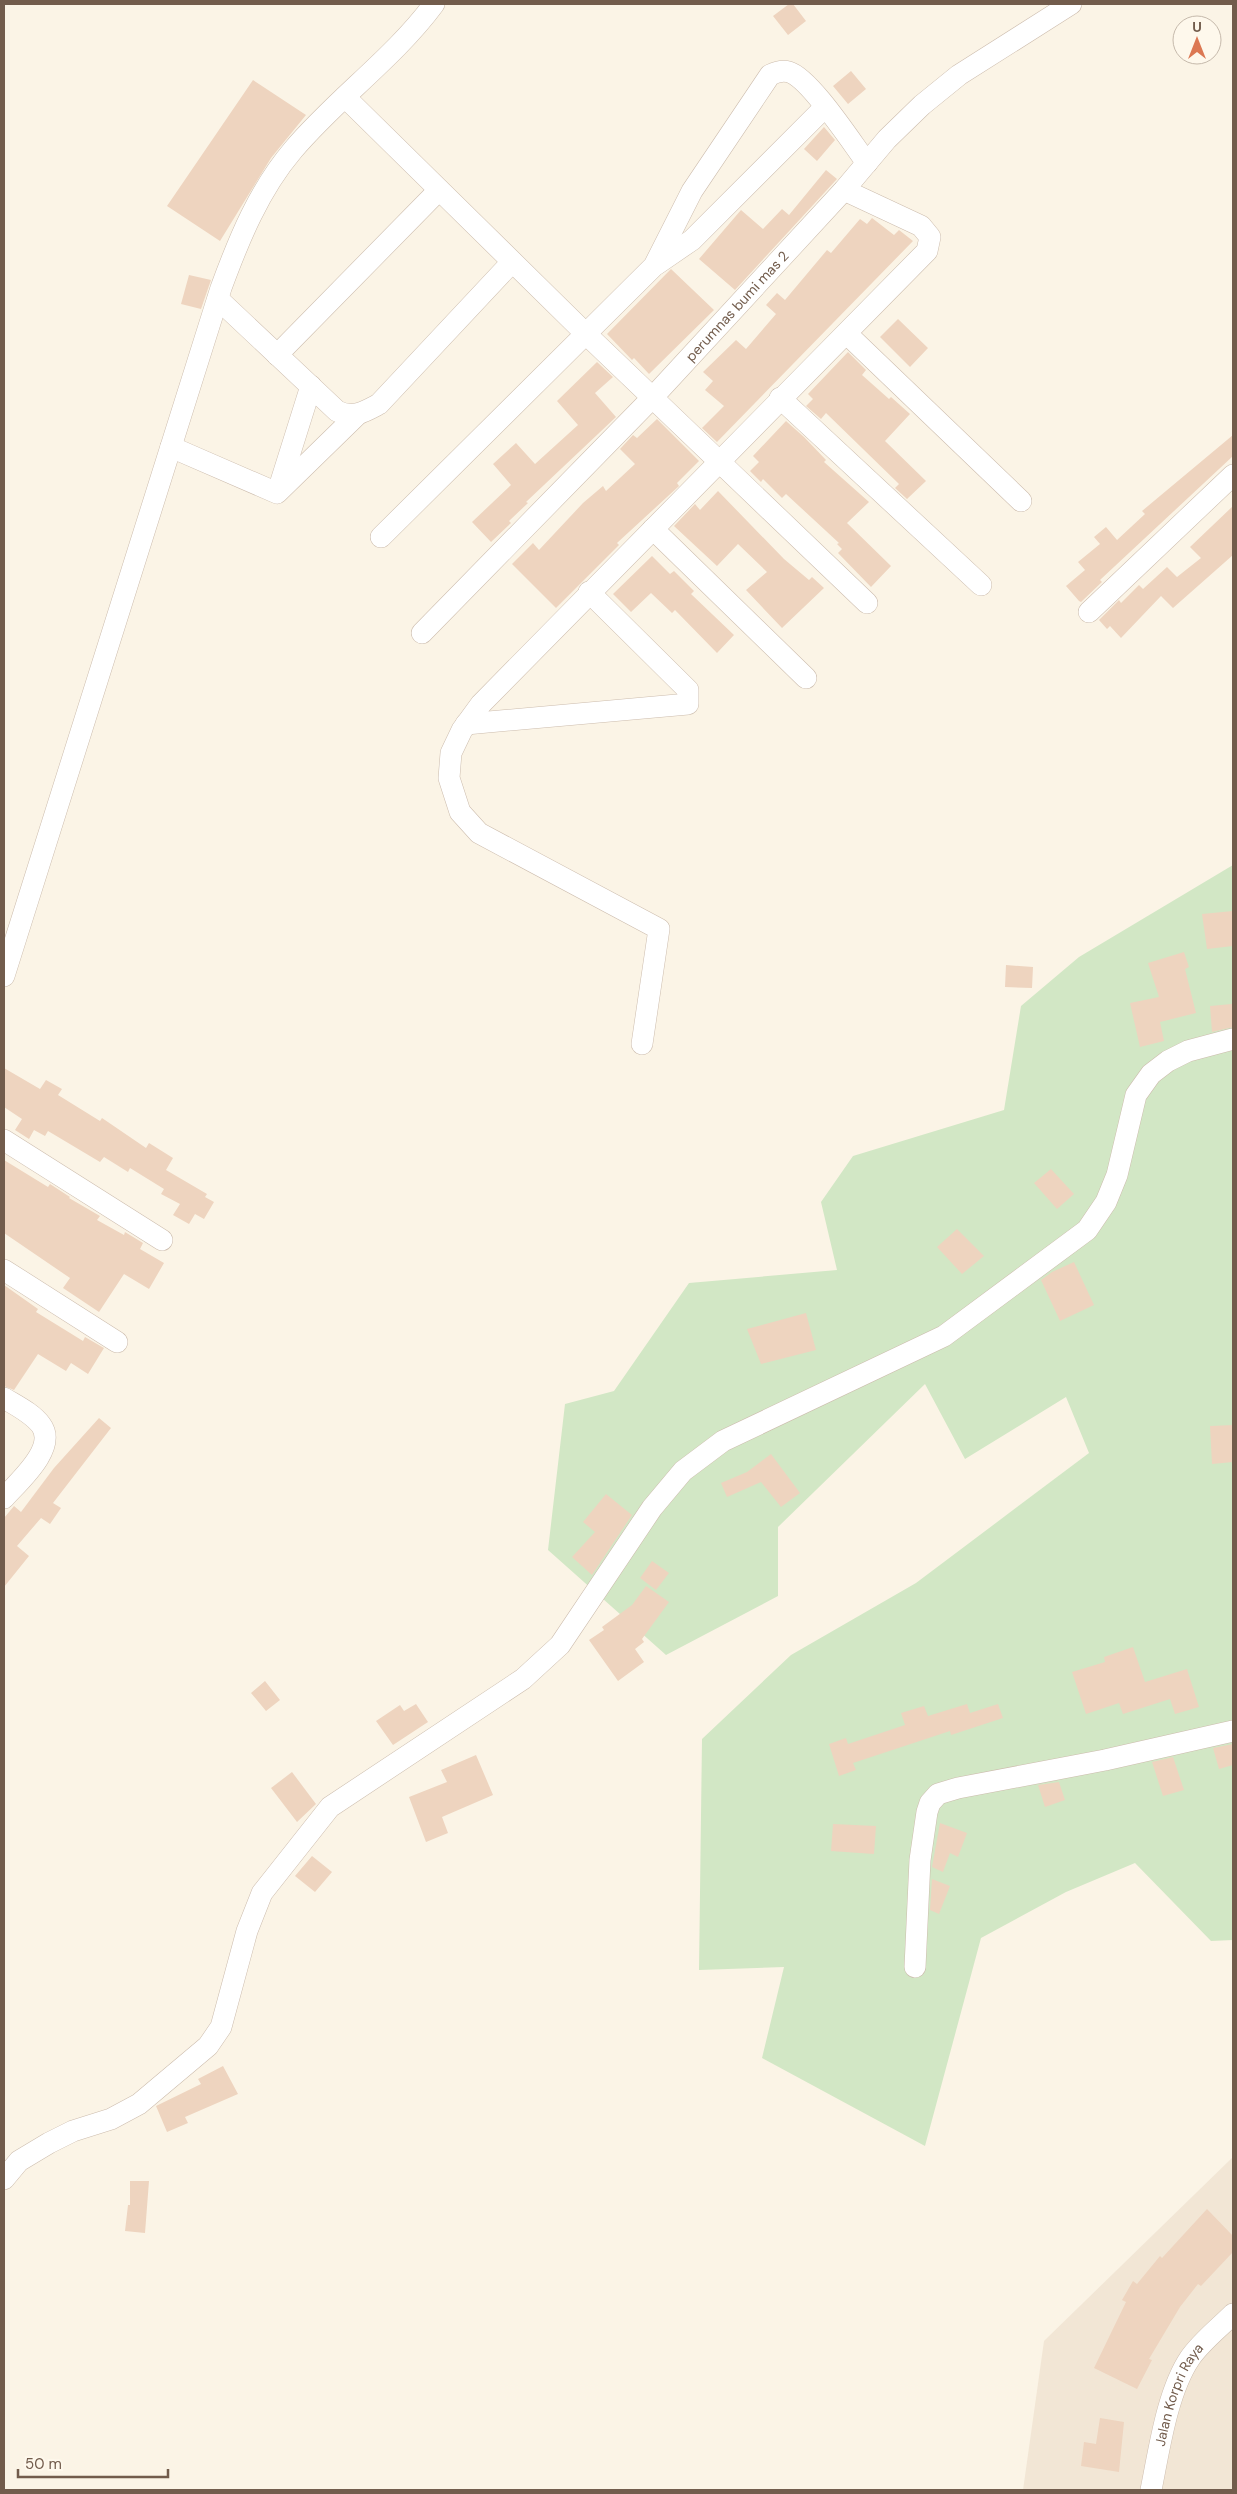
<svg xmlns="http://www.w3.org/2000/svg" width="1237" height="2494" font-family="'DM Sans',sans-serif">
<rect width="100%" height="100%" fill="#fbf4e6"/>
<path fill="#f2e6d5" d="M1233,2157v333h-210l21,-149z"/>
<path fill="#d2e7c5" d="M1233,865v1075l-22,1 -76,-78 -69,29 -85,46 -56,208 -163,-88 22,-91 -85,3 3,-231 89,-84 125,-72 173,-130 -23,-56 -101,62 -40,-75 -147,143v69l-112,59 -118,-105 17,-146 49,-13 75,-108 148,-13 -16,-68 32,-46 151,-46 17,-104 58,-49z"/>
<path fill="#eed4bf" d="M789,4h4l13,17 -18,14 -15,-19z
M851,71l15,18 -18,15 -15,-18z
M253,80l53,35 -35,43 -51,83 -53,-35z
M824,127l11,13 -18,21 -13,-12z
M826,170l11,9 -102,111 -36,-31 42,-49 22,19 19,-20 7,6z
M872,218l22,17 5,-5 14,11 -196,201 -15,-14 22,-22 -19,-16 8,-9 -10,-9 33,-32 10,9 30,-35 -10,-9 11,-12 8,7 42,-50 4,3 29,-34 7,5z
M671,269l43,41 -65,64 -15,-16 -2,2 -25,-26z
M189,275l22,5 -10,29 -20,-5z
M898,319l30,29 -18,19 -30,-30z
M848,352l18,18 -4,5 27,24 2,-2 19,17 -25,27 41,40 -19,18 -12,-11 4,-4 -73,-71 -5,6 -15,-13 7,-7 -5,-5z
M597,362l16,15 -18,16 21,24 -90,85 2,1 -19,18 2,2 -20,19 -19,-20 39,-37 -18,-21 23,-21 19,21 43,-39 -21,-24z
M657,419l42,42 -22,22 2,3 -62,57 2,2 -63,63 -44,-44 21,-21 6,7 44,-47 20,-17 3,5 29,-27 -15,-15 13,-14 4,3z
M786,421l18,16 22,23 -2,2 45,40 -22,21 44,43 -20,21 -33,-34 4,-4 -5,-5 2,-1 -53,-49 -4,4 -19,-19 -2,3 -11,-11 9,-9 -6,-6z
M1233,435v21l-133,124 2,2 -21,20 -2,-1 -13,-15 19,-16 -7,-8 22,-18 -6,-7 12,-10 11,13 28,-26 -3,-3z
M718,491l66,68 25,21 3,-3 12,11 -42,40 -36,-38 21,-18 -29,-28 -21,22 -43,-40 21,-22 5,6z
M1233,506v49l-60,53 -12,-12 -40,42 -11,-12 -3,3 -8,-9 20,-20 2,3 18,-18 4,4 24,-22 10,10 24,-19 -11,-11z
M652,556l18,18 4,-3 20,20 -3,3 43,41 -17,18 -42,-43 -3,3 -21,-20 -20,19 -18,-18z
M1233,911v35l-26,3 -5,-35z
M1184,952l5,15 -4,2 11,44 -36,9 4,19 -24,6 -10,-44 29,-6 -11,-34z
M1006,965l27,2 -1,21 -27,-1z
M1232,1004l1,23 -21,5 -2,-26z
M4,1068l36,21 6,-9 16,9 -4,6 42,26 2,-3 44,30 3,-5 24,15 -7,12 41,24 -2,3 9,5 -10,17 -9,-5 -6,10 -16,-9 7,-11 -19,-10 3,-5 -34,-21 -2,4 -24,-15 -4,5 -52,-31 -3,5 -11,-6 -5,9 -14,-9 7,-11 -18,-12z
M4,1160l44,27 2,-3 20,13 -1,1 31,18 -3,4 27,15 1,-3 18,11 -3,6 24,14 -15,26 -25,-15 -25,38 -36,-24 7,-10 -66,-45z
M1051,1169l23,25 -17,15 -23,-26z
M957,1229l27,27 -22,18 -25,-27z
M1074,1262l20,43 -34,16 -19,-41 11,-8z
M4,1285l34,24 -2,3 47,29 2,-4 19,11 -16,26 -17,-11 -5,8 -28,-17 -24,36 -10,-4z
M806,1313l10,37 -55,14 -14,-35z
M99,1418l12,10 -58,75 8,5 -11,16 -9,-6 -24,28 12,10 -25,31v-69l10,-12 7,6 33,-44z
M1233,1425v37l-21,2 -2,-38z
M771,1454l29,39 -19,14 -20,-25 -34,15 -6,-14 26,-11z
M606,1494l26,21 -40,60 -20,-18 23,-25 -12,-10z
M652,1561l17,12 -13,17 -16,-12z
M646,1586l23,16 -27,37 2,3 -9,7 9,13 -26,19 -29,-41 15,-10 -2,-3 30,-22z
M1133,1647l12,35 42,-13 12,38 -24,7 -5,-15 -47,15 -4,-11 -33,11 -14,-42 33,-10 -1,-5z
M265,1681l15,19 -14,11 -15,-18z
M416,1704l12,18 -35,23 -17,-24 24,-16 4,6z
M967,1704l3,9 28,-9 5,14 -52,17 -1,-4 -97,32 3,7 -17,6 -10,-32 17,-6 2,6 57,-19 -4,-12 23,-7 4,10z
M1233,1744v21l-14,4 -6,-21z
M476,1755l17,40 -51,22 6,16 -22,9 -17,-45 38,-15 -6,-12z
M1173,1757l11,33 -21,6 -11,-34z
M292,1772l24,32 -19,18 -26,-34z
M1059,1782l6,18 -20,7 -7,-22z
M940,1823l27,10 -9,24 -8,-4 -7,19 -11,-5z
M833,1824l43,2 -2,28 -43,-3z
M312,1856l20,16 -17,20 -20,-16z
M932,1879l18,7 -11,28 -9,-4z
M223,2066l15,28 -53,23 3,6 -21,9 -11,-26 45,-22 -3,-5z
M130,2181h19l-4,52 -20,-2 3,-26h2z
M1207,2209l26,27v16l-32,34 -3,-2 -18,23 -31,52 3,1 -15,29 -43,-21 32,-66 -4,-2 11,-19 4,3 23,-28 2,2z
M1100,2418l24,4 -5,50 -38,-6 3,-24 12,2z"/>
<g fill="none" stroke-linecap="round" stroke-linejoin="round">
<defs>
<g id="street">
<path d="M345,97l241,237 281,269"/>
<path d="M657,264l35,-24 133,-133"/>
<path d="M218,299l119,112c16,8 27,1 42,-7l133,-142"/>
<path d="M847,334l174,167"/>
<path d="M277,355l162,-165"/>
<path d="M780,398l201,187"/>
<path d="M171,447l106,46 80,-78"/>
<path d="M278,491l33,-105"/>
<path d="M653,529l153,149"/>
<path d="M381,537l273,-271 38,-75 78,-116c6,-3 12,-5 19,-3 21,6 63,71 78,91"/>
<path d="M1089,612l144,-137"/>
<path id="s1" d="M422,633l231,-236 191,-207 43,-51 35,-34 37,-30 112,-71"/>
<path d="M466,724l222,-20v-14l-99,-98"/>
<path d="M4,976l217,-688c18,-49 38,-98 72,-138 44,-52 101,-92 141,-146"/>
<path d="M642,1044l17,-115 -180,-96 -19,-21 -11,-34 2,-25 11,-23 19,-26 446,-453 3,-14 -9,-11 -77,-36"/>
<path d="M4,1140l158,100"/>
<path d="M4,1270l113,72"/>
<path d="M4,1398c13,8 28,15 37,27 17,23 -23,57 -37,73"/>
<path d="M915,1967l5,-107 7,-48 3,-9 8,-9 20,-6 147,-28 128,-29"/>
<path d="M4,2179l15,-18 30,-18 24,-12 38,-12 28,-15 69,-58 13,-19 26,-96 15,-38 68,-86 193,-128 37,-34 92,-137 31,-37 40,-30 221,-105 143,-106 19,-28 11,-27 19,-80 15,-21 17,-13 20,-10 45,-12"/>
<path id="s2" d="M1151,2490c8,-39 16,-98 39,-132 11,-16 29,-30 43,-44"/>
</g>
</defs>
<use href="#street" stroke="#ccbcad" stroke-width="22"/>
<use href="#street" stroke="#fff" stroke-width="21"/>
</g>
<g text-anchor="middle" stroke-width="5" stroke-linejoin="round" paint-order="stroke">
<g font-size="14" fill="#725c4c" stroke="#fef8ec">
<text dy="5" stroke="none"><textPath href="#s1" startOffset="454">perumnas bumi mas 2</textPath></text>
<text dy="5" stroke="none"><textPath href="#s2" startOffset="100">Jalan Korpri Raya</textPath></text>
</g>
</g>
<rect width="1237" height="2494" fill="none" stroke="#725c4c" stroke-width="10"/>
<g transform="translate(1197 40)"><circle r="24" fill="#fef8ec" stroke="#c6baac"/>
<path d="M0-4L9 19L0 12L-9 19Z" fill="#dc7853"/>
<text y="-8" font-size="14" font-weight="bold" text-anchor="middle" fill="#725c4c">U</text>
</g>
<path d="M18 2469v8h150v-8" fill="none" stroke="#725c4c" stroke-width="2.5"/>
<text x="25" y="2469" font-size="15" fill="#725c4c" stroke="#fef8ec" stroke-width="4" paint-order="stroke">50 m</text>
</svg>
